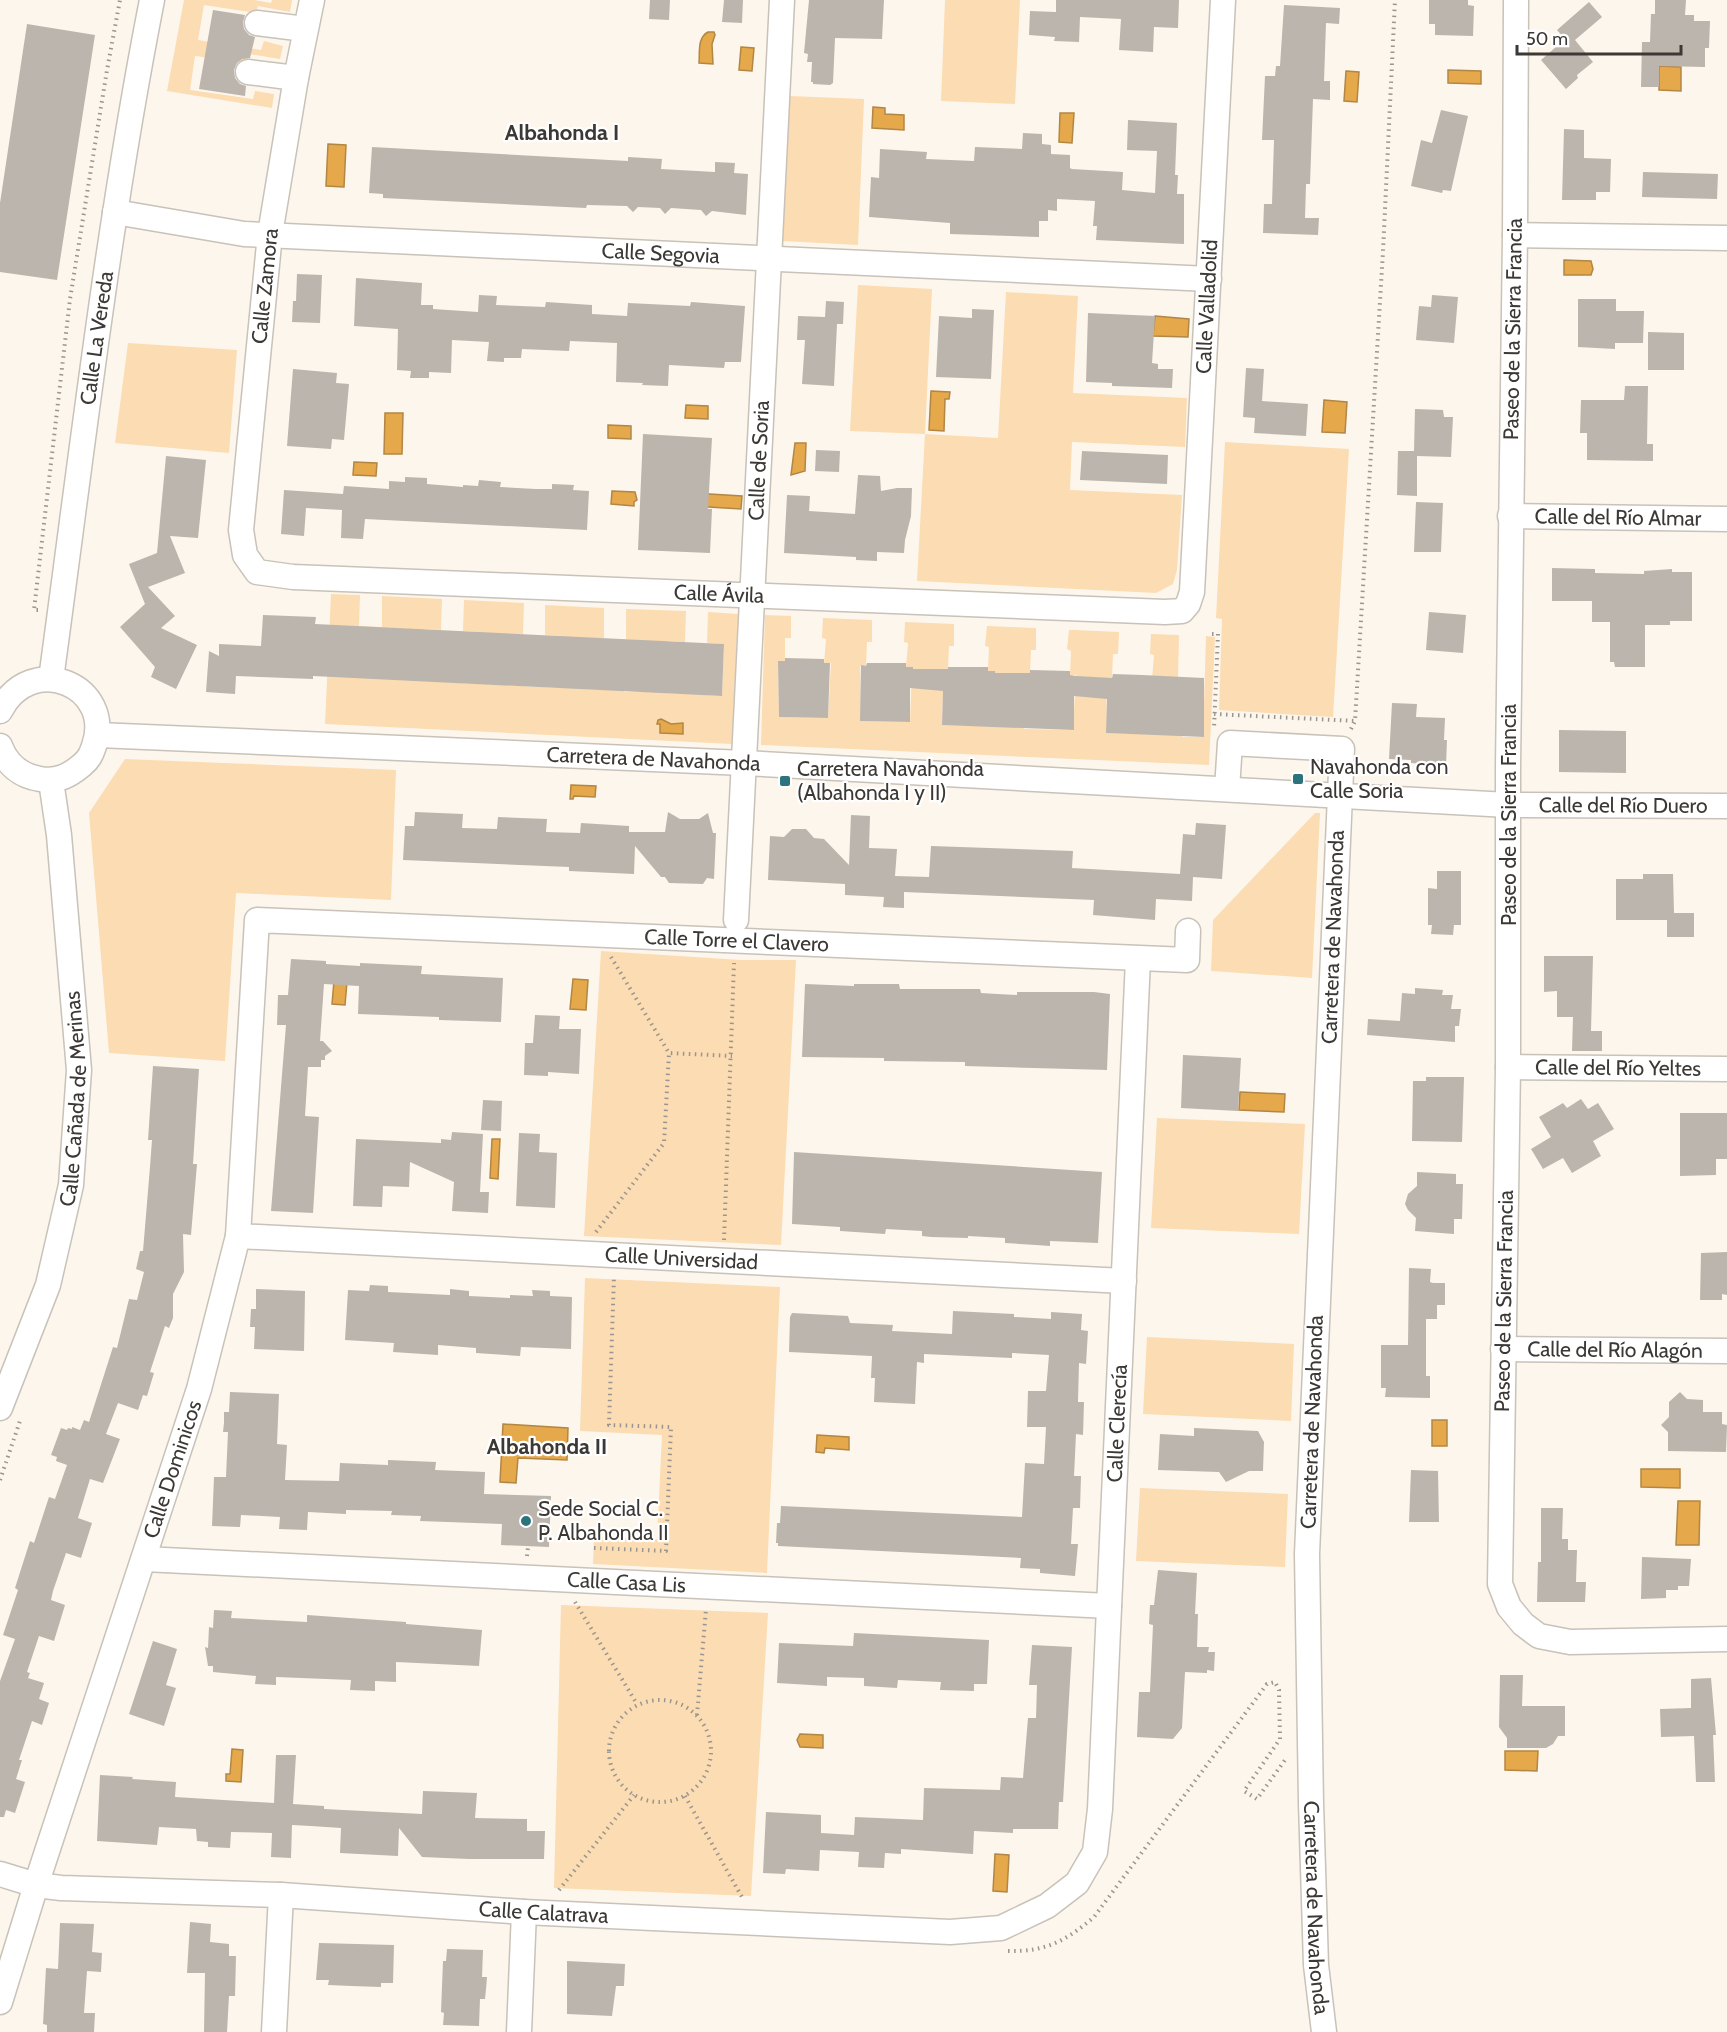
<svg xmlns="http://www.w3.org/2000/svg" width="1727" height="2032" font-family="Cabin,sans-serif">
<rect width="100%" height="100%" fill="#fdf6ec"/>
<path fill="#fcdcb2" d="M184,0h70l17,3 1,-3h20l-2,12 -32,-6 -2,7 -52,-8 -6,35 63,10 3,-9 19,5 -3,13 -31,-5 -2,8 -52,-6 -5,34 63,9 2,-8 19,3 -2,14 -105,-17z
M945,0h75l-5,104 -74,-3z
M790,96l74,3 -6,146 -75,-4z
M858,285l74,4 -7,145 73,4 8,-146 72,4 -5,97 114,5 -2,49 -113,-5 -2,48 112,5 -5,75 -4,14 -17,9 -239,-12 8,-147 -75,-3z
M128,343l109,7 -8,103 -114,-10z
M1225,442l124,7 -16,268 -114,-7 3,-91 -6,-1z
M331,594l29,1 -1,31 -17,-1 56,3 -16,-1v-31l60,3 -1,31 -17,-1 37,46v8l16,1 3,-52 -17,-1 1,-31 60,3 -1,31h-17l-3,51 57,3 2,-52 -17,-1v-30l59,3v30h-17l-3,51 17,1 1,-8 22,1v9h16l3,-51 -17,-2v-30l60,2 -1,31 -17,-1 -2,52 16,1 23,-7v8l17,1 2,-52 -17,-1 1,-31 30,2 -6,130 -407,-20z
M765,615l26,1v22h-6v23l-7,1 1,55 49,1 3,-55h-7l2,-24 -4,-1 1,-20 49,2v22h-5l-1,24h-6l1,55 49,1 2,-55h-6l2,-24 -4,-1 1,-20 49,2v22h-5l-1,23 -5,22 -1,34 49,1 4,-55h-7l1,-24 -4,-1 2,-20 49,2v22h-5l-1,23 -5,22 -1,34 49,1 3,-55h-6l1,-24 -4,-2 2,-19h5l45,2 -1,22h-5l-1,24h-6l1,55 49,1 -4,-55 2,-24 -4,-1 1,-20 28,1 -1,42 5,1 -1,59h21l3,-101 9,1 -6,128 -448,-20z
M125,759l271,11 -5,130 -155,-7 -11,168 -116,-8 -20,-240z
M1315,813h5l-8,165 -101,-7 2,-51z
M601,951l140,9h55l-15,285 -197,-9z
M1157,1118l148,6 -6,110 -148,-6z
M585,1278l195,9 -13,286 -174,-9 1,-27 63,2 5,-104 -82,-4z
M1147,1337l147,7 -3,77 -148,-7z
M1140,1488l148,6 -3,73 -149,-6z
M561,1605l207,8 -17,283 -197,-8z"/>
<path fill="#e5a84b" stroke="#b28644" stroke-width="1.5" d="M708,32h6l1,3 -3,9 1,20 -14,-1c1,-11 -2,-25 9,-31z
M741,47l13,1 -2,23 -13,-1z
M1659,66l22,1v24l-22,-1z
M1448,70l33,1v13l-33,-1z
M1346,71l13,1 -2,30 -13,-1z
M873,107l12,1v6l19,1v15l-32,-2z
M1060,113h14l-2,30 -13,-1z
M328,144l18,1 -2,42 -18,-1z
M1564,260l27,1 2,8 -2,6h-27z
M1155,316l34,3 -1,18 -35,-1z
M931,391l19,1 -1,7h-4l-1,32 -15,-1z
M1324,400l23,2 -2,31 -23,-1z
M686,405l22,1v13l-23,-1z
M385,413h18l-1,41h-18z
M608,425l23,1v13l-23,-1z
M795,443h11l-1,28 -14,4z
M354,462l23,1 -1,13 -23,-1z
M612,491l23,1 2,8 -3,2v4l-23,-2z
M693,493l49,3 -1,13 -49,-3z
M661,719l10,5 12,-1v11l-23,-1v-9h-3l1,-4z
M571,785l25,1 -1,11 -21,-1 -1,3h-3z
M573,979l15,1 -2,30 -16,-1z
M334,981l13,1 -2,23 -13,-1z
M1240,1092l45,2 -1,18 -45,-2z
M492,1139h8l-2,40 -8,-1z
M1432,1420h15v26h-15z
M503,1424l65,4 -1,32 -49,-2 -2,25 -16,-1z
M817,1435l32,2v13l-24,-2 -1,5 -8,-1z
M1641,1469h39v19l-39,-1z
M1678,1501h22l-1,44h-23z
M800,1734l23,1v13l-23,-1 -3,-7z
M232,1749l11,1 -2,32 -15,-1v-7h4z
M1505,1751h33l-1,20 -32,-1z
M995,1854l14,1 -2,37 -14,-1z"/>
<path fill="#bcb5ad" d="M650,0h20l-1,20 -20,-1z
M724,0h19l-1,23 -20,-1z
M809,0h75l-2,39 -47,-1 -2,45 -3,2 -17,-1v-2h-2l1,-20h-5l1,-8 -4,-1z
M1056,0h123l-1,28 -24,-1 -1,25 -34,-2 2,-31 -41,-2 -1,25 -25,-1 1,-4 -26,-2 1,-24 26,1z
M1429,0h39v5l6,1 -1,30 -38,-1v-11h-6z
M1655,0h31l-1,15h9v6h16l-1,27h-4v19l-46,-1v21h-18l1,-45h8l1,-28h4z
M1589,2l13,15 -27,23 18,22 -16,13 1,3 -12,11 -25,-29 24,-21 -8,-9z
M1284,5l56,3 -1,16 -13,-1 -2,58h6v19l-17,-1 -3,85h-4l-1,34h14l-1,17 -55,-2 1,-29h8l2,-64h-12l3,-64h10l1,-10h4z
M213,10l32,5 -2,7 1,7 5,6 6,2 -5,21 -8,1 -5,4 -3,7 1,8 5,6 6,2 -1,10 -46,-7z
M27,24l68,11 -38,245 -57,-8v-69z
M1441,110l27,6 -17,75 -8,-1 -1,3 -31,-7 10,-46 11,3z
M1128,120l49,3 -2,52h3l-1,19h7v50l-88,-4 1,-14h-4l2,-25 -38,-2v12l-9,-1v11h-9v16l-89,-3v-11l-81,-6 2,-40 8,1 1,-29 47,3 -1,7 48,2 1,-14 47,2 1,-16 19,1v10l9,1v9l19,1v13l2,1 51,3 -1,18 33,3 2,-42 -30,-1z
M1564,129l20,1v28l27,1 -1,33h-14v8h-34z
M372,147l256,14v-4l34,2 -1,10 54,3v-10l20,1 -1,10 14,1 -2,41 -34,-4 -6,5 -5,-6 -30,-2 -6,6 -5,-6 -22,-1 -5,5 -6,-6 -40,-1 -1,3 -203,-10v-4l-14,-1z
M1643,172l75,2 -1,25 -75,-2z
M297,274l25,1 -2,48 -28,-1 1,-21h3z
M356,278l66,5 -1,22h12v4l45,3 1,-17 18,1 -1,9 49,2 1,-5 46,3v9l35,2 1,-13 62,3 1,-4 54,4 -4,56h-16l-1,6 -55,-3 -1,21 -26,-1 1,-2 -27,-1 1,-39 -47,-2 -1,10 -47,-2 -1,9h-17v4l-17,-1 2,-19 -37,-2 -1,33 -22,-1v6h-19l1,-7 -14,-1 1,-41 -44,-3z
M1432,295l26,2 -4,46 -38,-3 3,-34 12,1z
M1578,299h38v12h28l-1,32h-28v6l-37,-2z
M826,301l18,1 -1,22h-6l-3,62 -32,-2 3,-44h-8l1,-24 27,1z
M972,309l22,1 -3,69 -55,-2 3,-61 33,2z
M1088,313l67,3 -3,47 6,1v5h15l-1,19 -60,-2v-3l-26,-1z
M1648,332l36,1v37h-36z
M1246,368l18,1 -2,32 46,3 -2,32 -52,-3 1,-15 -12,-1z
M293,369l44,4 -1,10 13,1 -5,56 -12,-1 -1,10 -44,-3z
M1625,386h23l-1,58h6v17l-66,-1v-27h-7l1,-33h43z
M1415,409l28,1 1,7h9l-2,40 -34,-1v40l-20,-1 1,-44h16z
M643,434l69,4 -4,71h4l-2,44 -72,-3z
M816,450l24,1 -1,21 -24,-1z
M1082,451l86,4 -1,29 -87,-4z
M166,456l40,4 -8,78 -28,-2 15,37 -37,14 27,29 -14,12 36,17 -21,44 -25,-12 4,-10 -35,-40 25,-23 -16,-40 28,-11z
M858,475l22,1 1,15 16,-3h15l-1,28 -6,24 -1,13 -27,-1v9l-21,-1v-3l-72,-4 3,-58 23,1 -1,15 46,3z
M405,477l22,1v6l36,3v-2l15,1 1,-6 22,2 -1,5 36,2h16v-5l22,1 -1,5 16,1 -2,39 -222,-11 -2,20 -22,-1 1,-28 -36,-2 -2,28 -23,-2 3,-44 59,4 1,-8 45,3v-8l16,1z
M1416,502l27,1 -2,49h-27z
M1552,568l43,1v4l49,1v-3l28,-2v3h20v49h-22v4h-25v42h-30l-1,-5h-4v-40h-18v-21h-40z
M1429,612l37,3 -3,38 -37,-3z
M263,615l53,2 -1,7 409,20 -2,52 -409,-20v3l-77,-3 -1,18 -29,-2 3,-41 10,5v-12l42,2z
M785,658l39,1v4h6l-2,55 -49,-1 -1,-56h7z
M867,663h39v4h7v2h35v-2h40v4h7v2h35v-3l40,1v4l6,1 36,2 1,-4 29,1 62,3v59l-98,-4 1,-34 -33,-3v34l-132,-5 1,-34 -33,-3v34l-50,-1 1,-56 5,1z
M1392,703l25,1 -1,13 29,1 -1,22h3l-1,26 -35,-3v-3l-22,-1z
M1559,730l67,1v42l-67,-1z
M415,812l48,2 -1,14 35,1 1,-12 49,2 -1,13 34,1 1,-10 48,3v6h36l3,-20 12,7h19l9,-6 5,20h3l-2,46 -7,-1 -4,6 -34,-1 -4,-6h-4l-26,-31 -1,28 -65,-3v-4l-166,-7 2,-34h9z
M851,815l19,1 -1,32 28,1 -2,27 34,1 2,-31 142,5 -1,17 108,6 3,-40 12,1 1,-12 30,2 -4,54 -29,-2 -1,24 -36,-2 -1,21 -62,-5 1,-15 -190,-8v16l-21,-1 1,-10 -39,-2v-11l-77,-4 2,-44 14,1 8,-8h14l8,9 10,1 25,26z
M1437,871h24v54h-7l-1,10 -22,-1 1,-9h-4v-37l9,1z
M1643,874h30l1,39h20v24h-27v-17h-51v-41h27z
M1544,956h49l-2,75h11v20h-30l1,-34h-16v-26l-13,1z
M291,959l35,2v3l34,2v-3l62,3 -1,8 82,4 -2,44 -62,-2v-3l-81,-3 1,-28 -35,-2 -4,57h3l9,10 -7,5v4h-4v7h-13l-3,49 14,1 -6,96 -42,-2 15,-186h-9l1,-30h10z
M805,984l49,2v-2h45l1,5h80l1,4 16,1 20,1v-3h77l16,2 -3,76 -142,-4v-4l-81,-1v-3l-82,-1z
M1415,988l28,2 -1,5h11l-2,14h10l-2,17h-4v16l-88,-7 1,-16 32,2 2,-28 13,1z
M535,1015l25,1 -1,13h22l-2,45 -31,-2v4l-24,-1 1,-32h8z
M1183,1055l58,3 -3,53 -57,-3z
M153,1066l46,3 -6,95h4l-6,71 -8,-1 1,38 -11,22v24l-4,10 -4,-2 -15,46 4,1 -7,23 -4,-1 -5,15 -20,-7 -12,31 14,5 -17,44 -13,-4 -12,39 14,5 -11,35 -15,-5 -13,38 -2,9 14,5 -11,36 -15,-5 -12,36 3,1 -2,5 16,5 -5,16 10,4 -7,22 -10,-4 -13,39h3l-6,19 9,3 -10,31 -9,-3 -2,7h-4v-136l15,-42 -12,-4 15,-45 -3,-2 15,-47 4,2 15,-46 6,2 12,-34 -11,-4 1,-4 -6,-2 10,-27 6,2 1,-2 4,1v-2l8,3 4,-10 5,2 24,-75 4,1 12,-49 8,1 7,-28 -8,-3 4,-18h3l7,-84 2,-27h-4z
M1426,1077h38l-2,65 -50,-1 1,-60h13z
M1581,1099l7,10 10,-6 16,26 -21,12 8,15 -29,17 -9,-15 -20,11 -12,-20 20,-12 -12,-20 24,-14 4,5z
M483,1100l19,1 -1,30 -20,-1z
M1680,1113h47v46h-11v16l-36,1z
M452,1132l31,2 -3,58h9l-1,21 -36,-2 2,-29 -44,-20 -1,25 -26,-1 -1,21 -29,-1 3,-67 85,4v-4l10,1z
M519,1133l21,1 -1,18 18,1 -2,55 -39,-2z
M794,1152l308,20 -4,71 -48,-2v5l-14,-1 -31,-2v-5l-37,-2v2l-37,-1 -9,-1v-5l-36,-2 -1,5 -45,-3v-4l-48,-3z
M1417,1172l39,2v10h7l-1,35h-8v15l-39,-3 1,-13 -8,-8 -3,-6 3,-10 9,-8z
M1727,1252v43l-5,-1v6h-22l1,-47z
M1409,1268l22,1 -1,13 3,1h12v22h-8v14h-11v57h4v22l-45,-1 1,-9h-5v-43h27z
M370,1285l18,1v6l62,3v-6l19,2v5l41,2v-3l23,1 -1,-6 18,1v5l22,1 -1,52 -50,-2 -1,9 -44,-3v-5l-38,-3v10l-45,-3 1,-9 -49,-3 3,-50 21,1z
M256,1289l49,2 -1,60 -50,-2 1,-22h-5l1,-18h5z
M953,1311l61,3v3l37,2v-7l31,2 -1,16 7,1 -2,33 -7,-1 -1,39h6l-1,33 -7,-1 -2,42h7l-1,32h-7l-2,36h7l-3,32 -35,-3v-4l-20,-1 1,-10 -243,-12v-3h-2l1,-20h3l1,-17 241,11 3,-54 19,1 2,-37h-19l1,-36h18l3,-36 -37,-2v5l-88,-4v9l-7,-1 -2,42 -41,-2 1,-24h-4l1,-22 -83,-4 1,-35 2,-4 56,3 2,7 43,2 -1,6 60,3z
M230,1392l49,2 -2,50 10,1 -2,35 54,1 1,-18 48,2v-5l48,2 -1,8 50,2 -1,22 67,2 -2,51 -48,-2 1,-21 -82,-3 1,-5 -30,-1 1,-4 -46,-1v4l-38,-2 -1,18 -28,-1 1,-12 -18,-1 -21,-1 -1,12 -28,-1 2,-49h12l2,-45h-5l1,-9v-11h5z
M1680,1392l7,7 16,1v12h19v12l5,1 -1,27 -58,-1v-19l-7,-7 8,-8v-15z
M1194,1428l64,3 6,11 -1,29h-14l-23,11 -7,-10 -61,-2 2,-36 34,2z
M1411,1470l27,1 1,51h-30z
M1541,1508h22l-1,31h6v11h9l-1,32h10l-1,20h-48l1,-40h3z
M1642,1557l49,2 -2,27h-11v4h-12v8l-25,1z
M1158,1570l39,3 -2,41h3l-1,33h12l-1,5h7l-1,19 -7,-1v3l-22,-1 -3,56 -9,11 -36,-2 2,-45h11l3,-67 -4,-1 1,-19h4z
M214,1610l18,1 -1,7 76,4v-7l99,7v2l76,6 -3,36 -83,-4v20l-21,-1v10l-25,-1 1,-10 -75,-3v8l-21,-1 1,-8 -43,-4v-6h-5l-3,-19 3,1 1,-21 4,1z
M854,1633l135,7 -2,44h-13v7l-34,-1 1,-8 -43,-2 -1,8 -33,-2v-8l-37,-1v9l-50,-3 2,-40 74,3z
M153,1641l24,8 -11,36 10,3 -12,38 -35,-12z
M1032,1645l40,2 -9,155h-4l-1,27h-45v4l-39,-2 -1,23 -72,-5v5l-16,-1 -1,15 -26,-1 1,-15 -39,-2 -1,21 -33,-2 -1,5 -22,-1 3,-61 55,3v18l33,2 1,-18 68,3 1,-32 76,2 1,-13 22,1 5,-60h8l1,-33h-8z
M1500,1675h23l-1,31h43v30h-7l-5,8 -7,4h-39v-10l-8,-11z
M1711,1678l5,57h-3l2,47h-19l-2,-46 -33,1 -1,-28 31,-1v-29z
M276,1755h20l-3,49 31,2v3l98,5 1,-23 54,2 -2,25 52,1v12h18l-1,28h-75l-47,-2 -23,-29 -1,28 -58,-3 1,-25 -30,-2 -19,-1 -1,33 -20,-1 1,-24 -41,-1 -1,16 -22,-1v-5l-11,-1 -1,-12 -37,-2 -2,18 -60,-4 3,-66 33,2 -1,2 44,3 -1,15 99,6z
M190,1922l21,2 -1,18 19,2v12h7l-1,40h-6l-2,36h-23l1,-59h-18z
M60,1923l34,1 -2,28 10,1 -1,19 -14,-1 -3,42h11l-1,19h-47v-7l-4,-1 3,-56 12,1z
M319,1943l75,2 -1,38h-12v4l-29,-1 -24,-1 1,-5h-13z
M447,1949l36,1 -1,27h5l-1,12 -1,10h-5l-1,27 -36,-1 1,-12 -3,-1 2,-51h3z
M567,1961l58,3 -1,22h-8l-4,30 -45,-2z"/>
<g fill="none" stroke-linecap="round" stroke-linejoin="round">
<defs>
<g id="minor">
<path id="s1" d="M312,0l-16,78 -26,156 -29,296 4,25 12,17 36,5 872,35 17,-1 6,-7 4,-12 31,-592"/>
<path d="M1516,0l-1,235 -7,531v301l-8,517 9,23 14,17 16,12 31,6 157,-3"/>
<path d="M257,23l48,6"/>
<path d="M248,72l48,6"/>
<path id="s2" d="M115,212l129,22 965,45"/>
<path d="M1515,235l212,3"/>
<path id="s3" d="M1510,516l217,3"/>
<path id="s4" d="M51,679c31,-227 57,-455 101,-679"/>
<path d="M0,711c31,-61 115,-25 94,35 -3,9 -5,13 -12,19 -13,11 -25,17 -42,14 -19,-3 -33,-14 -40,-33"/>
<path id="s5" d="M98,735l646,28 764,42 219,1"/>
<path id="s6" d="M1227,789l3,-46 112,6 -35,805 4,249 5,162 8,67"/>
<path id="s7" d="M736,920l46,-920"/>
<path id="s8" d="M1508,1067l219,2"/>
<path id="s9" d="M238,1236l886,45"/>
<path id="s10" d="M1503,1349l224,2"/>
<path id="s11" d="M0,1408l48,-123 23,-100 8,-115 -20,-235 -8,-54"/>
<path id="s12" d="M144,1559l965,47"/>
<path id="s13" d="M0,1874l36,11 25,3 220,7 243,17 426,20 51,-4 46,-22 30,-23 18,-31 5,-43 38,-850"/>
<path id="s14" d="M0,2002l36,-117 163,-496 39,-153 19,-316 930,40 1,-29"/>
<path d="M274,2032l7,-137"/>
<path d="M519,2032l5,-120"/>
</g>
</defs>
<use href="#minor" stroke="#c8c2b9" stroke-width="27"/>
<path stroke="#9a958e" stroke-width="4" stroke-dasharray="1.5 4.5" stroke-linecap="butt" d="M38,610h-4l36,-311 37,-229 13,-70
M1212,634h6l-4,94
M1214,714l141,7
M1351,729l4,-8 28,-470 12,-251
M611,957l58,96 63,3
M596,1232l68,-89 5,-90
M724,1240l10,-277
M0,1480l20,-59
M594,1548l72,3 5,-124 -62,-2 5,-149
M527,1556l1,-9
M575,1602l62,102
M609 1751a51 51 0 1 1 102 0a51 51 0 1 1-102 0Z
M697,1715l9,-106
M685,1796l58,103
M559,1890l75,-95
M1008,1951c37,1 58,-10 86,-34l173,-233 8,-2 4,8 1,49 -36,52 13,8 28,-39 3,-1"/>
<use href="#minor" stroke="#fff" stroke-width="24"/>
</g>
<g fill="#2c737e" stroke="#fff" stroke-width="2">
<rect x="1292" y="773" width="12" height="12" rx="3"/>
<rect x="779" y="775" width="12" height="12" rx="3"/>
<circle cx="526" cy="1521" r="6"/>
</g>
<g text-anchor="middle" stroke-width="4.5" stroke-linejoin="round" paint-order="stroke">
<g font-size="21" fill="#3b3835" stroke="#fff">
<text dy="7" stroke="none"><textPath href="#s2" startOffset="548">Calle Segovia</textPath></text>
<text transform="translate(265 286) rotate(-84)" y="7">Calle Zamora</text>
<text dy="7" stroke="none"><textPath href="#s1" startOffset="1815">Calle Valladolid</textPath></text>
<text transform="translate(1513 329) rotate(-89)" y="7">Paseo de la Sierra Francia</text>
<text dy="7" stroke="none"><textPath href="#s4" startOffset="344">Calle La Vereda</textPath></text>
<text dy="7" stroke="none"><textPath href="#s7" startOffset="460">Calle de Soria</textPath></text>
<text dy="7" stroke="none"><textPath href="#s3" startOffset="108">Calle del Río Almar</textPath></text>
<text dy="7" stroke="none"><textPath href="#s1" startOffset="1044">Calle Ávila</textPath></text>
<text dy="7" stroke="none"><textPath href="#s5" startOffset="556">Carretera de Navahonda</textPath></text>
<text dy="7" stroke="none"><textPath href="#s5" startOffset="1527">Calle del Río Duero</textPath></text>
<text transform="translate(1509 815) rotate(-90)" y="7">Paseo de la Sierra Francia</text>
<text transform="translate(1333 937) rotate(-88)" y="7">Carretera de Navahonda</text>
<text dy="7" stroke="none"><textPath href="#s14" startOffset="1599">Calle Torre el Clavero</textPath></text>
<text dy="7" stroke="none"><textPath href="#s8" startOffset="110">Calle del Río Yeltes</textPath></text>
<text dy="7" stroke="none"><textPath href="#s11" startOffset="321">Calle Cañada de Merinas</textPath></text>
<text dy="7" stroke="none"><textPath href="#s9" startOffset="444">Calle Universidad</textPath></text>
<text transform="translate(1504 1301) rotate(-89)" y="7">Paseo de la Sierra Francia</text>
<text dy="7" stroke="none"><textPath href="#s10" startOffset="112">Calle del Río Alagón</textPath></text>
<text transform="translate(1312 1422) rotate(-88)" y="7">Carretera de Navahonda</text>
<text dy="7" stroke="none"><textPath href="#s13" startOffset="1558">Calle Clerecía</textPath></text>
<text dy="7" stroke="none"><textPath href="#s14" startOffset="560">Calle Dominicos</textPath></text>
<text dy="7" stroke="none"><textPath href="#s12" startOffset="483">Calle Casa Lis</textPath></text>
<text dy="7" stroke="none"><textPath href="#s6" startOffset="1318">Carretera de Navahonda</textPath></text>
<text dy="7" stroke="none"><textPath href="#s13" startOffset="546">Calle Calatrava</textPath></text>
</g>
<g font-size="21" fill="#3b3835" stroke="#fff" text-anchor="start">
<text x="1310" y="774">Navahonda con<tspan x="1310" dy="24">Calle Soria</tspan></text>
<text x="797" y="776">Carretera Navahonda<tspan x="797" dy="24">(Albahonda I y II)</tspan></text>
<text x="538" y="1516">Sede Social C.<tspan x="538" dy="24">P. Albahonda II</tspan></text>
</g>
<g font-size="22" font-weight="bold" fill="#3b3835" stroke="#fff">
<text x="562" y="140">Albahonda I</text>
<text x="547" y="1454">Albahonda II</text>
</g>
</g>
<path d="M1517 45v9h164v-9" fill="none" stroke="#3b3835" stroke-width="3"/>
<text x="1526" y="45" font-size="18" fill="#3b3835" stroke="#ffffff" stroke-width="4.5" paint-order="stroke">50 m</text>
</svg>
